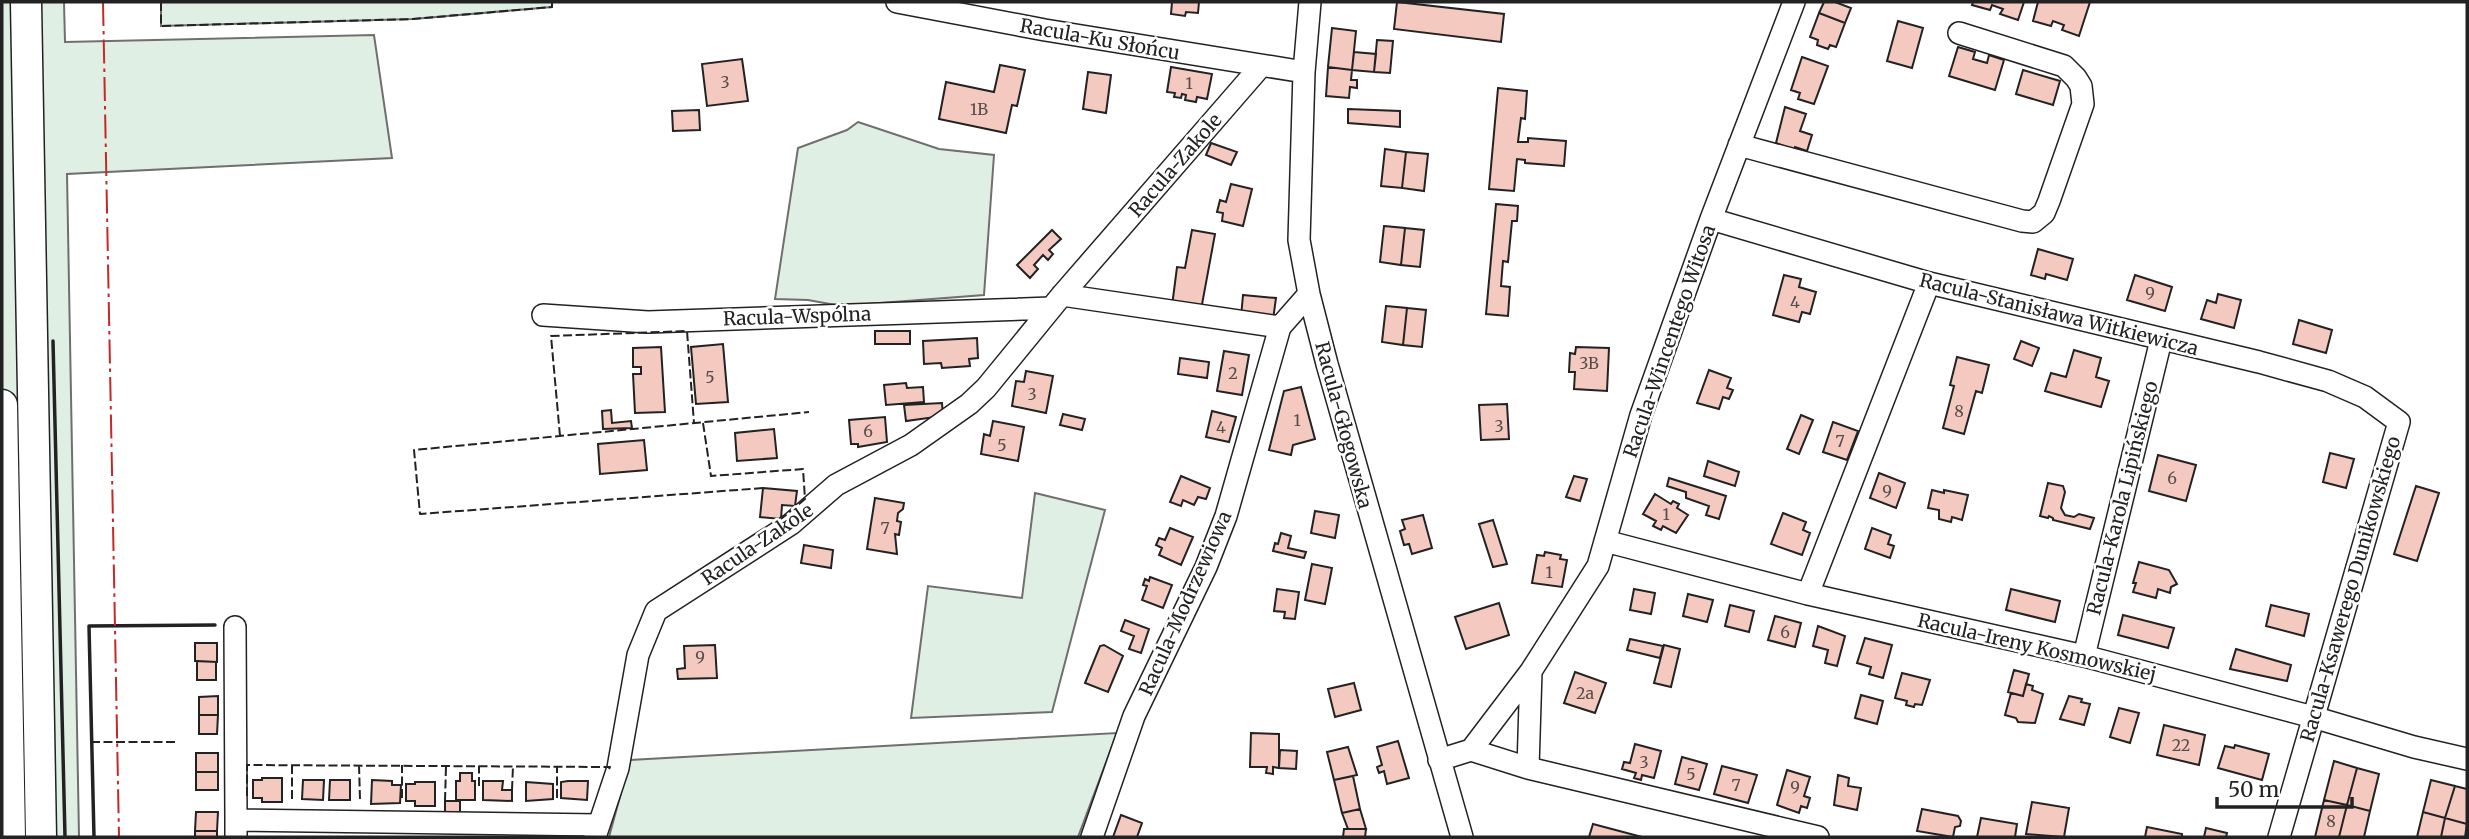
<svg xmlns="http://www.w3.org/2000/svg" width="2469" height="839" font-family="Merriweather,serif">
<rect width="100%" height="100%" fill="#fff"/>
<path fill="#e0efe3" stroke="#6f6f6f" stroke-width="2" d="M2,2h62l1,40 309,-7 18,123 -325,16 12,663h-77z
M161,2h391v5l-139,12 -252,7z
M858,122l81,27 55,6 -10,140 -143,11 -33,-6 -33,-1 23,-151 49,-18z
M1035,493l70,17 -53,202 -141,6 17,-132 94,12z
M1117,733l-39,104h-469l21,-77z"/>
<path fill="#f3c9c0" stroke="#222" stroke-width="2" d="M1172,2h27l-1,11 -12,-1 -1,4 -14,-2z
M1397,2l107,12 -3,28 -107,-13z
M1824,2h11l16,6 -6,15 -26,-10z
M1973,2h51l-6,18 -18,-6 3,-5 -11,-4 -2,5 -18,-5z
M2038,2h52l-11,34 -17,-6 2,-5 -11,-4 -2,5 -18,-5z
M1819,13l26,10 -9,24 -6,-2 -2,4 -11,-4 1,-5 -8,-3z
M1898,21l25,7 -11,40 -25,-7z
M1332,28l24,3 -4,39 -24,-3z
M1377,40l16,1 -3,32 -16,-1z
M1958,47l17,5 -2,7 14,4 2,-8 15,5 -9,30 -46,-14z
M1354,52l22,2 -2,18 -22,-2z
M1802,57l26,9 -14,38 -16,-5 2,-6 -9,-3z
M742,59l6,42 -41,5 -5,-42z
M1000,65l25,5 -8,36 -5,-1 -6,28 -67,-14 7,-37 48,10z
M1171,67l41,7 -5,25 -10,-2 -1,5 -11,-2 1,-5 -4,-1 -1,4 -7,-1 1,-4 -8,-1z
M1328,67l24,3 -1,10h6v8l-7,-1 -1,11 -23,-2z
M2023,70l37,11 -7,24 -37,-11z
M1088,72l23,3 -5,38 -23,-4z
M1498,88l29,3 -2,28 -4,-1 -3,24h10v-4l38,3 -2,25 -39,-3v-3l-8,-1 -3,32 -25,-2z
M1785,107l21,7 -6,17 12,4 -5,16 -12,-4 -1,3 -18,-7z
M1348,109l52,2v16l-52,-4z
M699,110l1,20 -27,1 -1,-20z
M1211,143l26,9 -6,13 -25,-10z
M1385,149l21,3 -4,36 -21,-2z
M1406,152l22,2 -4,37 -22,-3z
M1231,184l21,5 -9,37 -21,-5 1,-8 -6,-1 3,-12 6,2z
M1496,204l22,2 -1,15h-5l-4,41 -5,-1 -2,25 9,1 -2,29 -22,-2z
M1384,226l21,2 -4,37 -21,-3z
M1405,228l19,2 -4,37 -19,-2z
M1052,230l9,9 -12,11 4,4 -5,6 -5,-5 -9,10 4,4 -8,9 -13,-13z
M1192,230l23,4 -14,76 -29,-4 5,-39 8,1z
M2038,249l35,10 -6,21 -21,-6 -1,5 -14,-4z
M1784,275l17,4 -2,8 17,5 -6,22 -8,-2 -3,10 -26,-7z
M2135,275l37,12 -7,24 -38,-11z
M2218,294l23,6 -7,28 -33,-9 6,-19 9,3z
M1243,295l33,3 -3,22 -32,-3z
M1386,306l21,2 -4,37 -21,-3z
M1407,308l19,2 -4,37 -19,-2z
M2299,320l33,10 -6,23 -33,-9z
M875,331h35v13h-35z
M977,338l1,20 -9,1 1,7 -28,2 -1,-5 -17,1 -1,-23z
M2021,341l18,7 -7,18 -18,-7z
M723,344l5,58 -32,2 -5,-57z
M661,347l4,65 -30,1 -2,-39h8v-7h-8v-19z
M1576,347l33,1 -2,43 -33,-2 1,-17h-6l1,-19 5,1z
M2074,350l27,8 -5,19 13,4 -8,26 -56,-16 6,-18 15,4z
M1224,351l25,4 -7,40 -25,-4z
M1957,357l32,8 -7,28 -6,-2 -12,43 -21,-6 11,-42 -4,-1z
M1180,358l29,4 -2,16 -29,-4z
M1709,370l22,8 -4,10 6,2 -4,9 -6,-2 -4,12 -22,-6z
M1026,371l27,5 -7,37 -34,-7 4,-25 8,1z
M906,383l1,5 16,-1 1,15 -38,3 -2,-20z
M1301,387l14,52 -22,6 -2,10 -22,-5 15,-59z
M942,403l1,13 -37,5 -2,-16z
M1507,404l2,35 -28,1 -2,-35z
M611,410l1,13 19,-2 1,7 -29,1 -1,-18z
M1212,411l24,6 -7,25 -23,-5z
M1063,414l22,5 -3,11 -22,-5z
M1801,415l12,5 -14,34 -12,-5z
M885,417l2,25 -29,5v-3h-7l-2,-24z
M993,421l31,6 -6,34 -37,-7 3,-20 6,2z
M1833,422l25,9 -11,29 -24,-8z
M774,429l3,29 -40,3 -2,-28z
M644,440l3,30 -47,4 -2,-30z
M2330,453l24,6 -8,29 -23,-6z
M2158,455l38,10 -10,36 -37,-10z
M1708,461l31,11 -4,14 -31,-10z
M1879,473l26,10 -9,25 -26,-10z
M1181,476l29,12 -4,11 -8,-2 -4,8 -11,-5 -2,6 -11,-4z
M1574,476l13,3 -7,22 -14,-4z
M1669,478l57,18 -7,23 -13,-4 3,-9 -23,-8v-6l-19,-6z
M2048,483l15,3 2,6 -4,16 4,7 9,2 5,-3 15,4 -4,11 -37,-9v-2l-4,-2 -1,2 -8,-2z
M2416,486l23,7 -22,68 -23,-7z
M763,488l34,3 -2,15 -13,-1 -1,14 -21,-2z
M1932,490l12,3v-3l24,5 -6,25 -10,-3 -1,5 -12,-3v-9l-11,-2z
M1655,494l16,10 2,-3 6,3 -2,4 11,7 -12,18 -13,-7 -2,4 -8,-4 3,-5 -13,-7z
M875,498l29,5 -1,6 -5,4 -1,8 4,1 -2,13 -4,-1 2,20 -30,-5z
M1315,511l24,4 -4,23 -24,-5z
M1783,513l23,9 -3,8 7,3 -8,22 -31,-11z
M1423,515l9,33 -20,6 -3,-10 -5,1 -4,-14 5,-2 -3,-9z
M1493,520l14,44 -14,3 -14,-43z
M1170,528l23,9 -12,28 -22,-10 3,-7 -6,-3 3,-7 6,2z
M1872,528l19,7 -3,9 6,2 -4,12 -25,-9z
M1281,533l10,3 -3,12 18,4 -2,6 -31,-7 2,-8 3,1z
M804,545l29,5 -2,18 -30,-5z
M1545,552l16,3 -1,4 7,1 -5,27 -30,-4 5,-28 7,1z
M2139,562l30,8 8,14 -6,3 -1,6 -12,-4 -2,9 -23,-6 3,-9h-3z
M1312,564l20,4 -7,36 -20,-4z
M1150,577l22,8 -9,23 -21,-8 5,-14 -4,-1 2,-6 4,2z
M1277,589l22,3 -4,27 -11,-1 1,-6 -11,-1z
M1634,589l21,4 -4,21 -21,-4z
M2011,589l49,12 -5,21 -49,-12z
M1688,594l25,6 -6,22 -24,-6z
M1499,603l10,32 -43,14 -11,-32z
M1730,605l24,6 -5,21 -24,-6z
M2271,605l38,9 -5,22 -38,-10z
M2123,615l51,13 -6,20 -50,-13z
M1775,616l26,7 -6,24 -27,-7z
M1125,620l24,9 -8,24 -12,-4 5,-13 -13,-5z
M1818,626l27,10 -8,30 -12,-3 3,-13 -15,-4z
M1865,638l27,7 -9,33 -14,-4 2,-7 -14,-4z
M1630,639l33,7 -3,12 -33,-8z
M195,643h22v19l-22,-1z
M715,645l2,33 -39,1 -1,-10 8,-1 -1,-22z
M1104,645l19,11 -15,36 -23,-9 15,-37z
M1664,645l16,4 -9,38 -17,-4z
M2236,649l55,16 -4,16 -57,-12z
M197,661l19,1v18h-19z
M2014,670l15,4 -6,22 -15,-4z
M1575,672l31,11 -11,30 -31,-10z
M1902,673l28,7 -8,25 -7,-1 -1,3 -8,-2 1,-4 -12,-3z
M1354,683l7,27 -26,7 -7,-28z
M2026,684l7,2 -1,4 11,4 -8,29 -17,-1 -2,-4 -11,-3 6,-22 12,3z
M1861,695l22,6 -6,23 -22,-6z
M218,696v19h-19v-18z
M2069,696l13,3 -1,3 9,2 -6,21 -24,-6z
M2119,708l20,5 -9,30 -20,-6z
M199,715h19l-1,19h-18z
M2164,725l41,10 -6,30 -42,-10z
M1251,733l28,1v34l-6,-1v7l-7,-1 1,-6h-17z
M1398,741l11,37 -22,6 -3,-13 -5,2 -2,-6 5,-2 -5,-18z
M1635,744l26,7 -7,27 -12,-3 -1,5 -7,-2 2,-5 -14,-4 2,-7 6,1z
M2235,745l34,9 -7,26 -44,-12 7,-22 9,2z
M1348,747l9,28 -23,5 -7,-28z
M1280,750l17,1 -1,18 -17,-1z
M196,753h22v19h-22z
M1682,757l25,7 -8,26 -24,-6z
M2334,761l23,7 -10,37 -23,-5z
M1722,766l35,9 -9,28 -34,-9z
M2357,768l22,6 -9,37 -23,-6z
M1787,770l23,7 -6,19 6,2 -3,10 -6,-2 -2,7 -22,-8z
M196,772h22v18h-22z
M460,773h12v8h3v19h-19v-19h4z
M1838,775l11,3 -1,8 13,2 -4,22 -23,-5z
M1353,776l7,33 -18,4 -8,-33z
M262,778h20v24h-20v-4h-9v-18h9z
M303,780h21l-1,20 -21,-1z
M330,780h20v20h-21z
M372,780l20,1v4h9l-1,18 -29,1z
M2431,780l24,6 -10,32 -22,-6z
M483,781h20l-1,9h10v11l-29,-1z
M568,781h20l-1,19 -26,-2v-16z
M415,782h20v24h-20v-5h-9v-17h9z
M526,782l27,2v15l-27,2z
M2455,786l12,3v35l-22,-6z
M2324,800l23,5 -8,32h-24z
M445,801h15v12h-15z
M2032,802l37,6 -5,29 -38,-3z
M2347,805l23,6 -6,26h-25z
M1360,809l6,20h-18l-6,-16z
M1922,809l36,7 3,5 -1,5 -5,1 -2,10 -36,-6z
M196,812h22l-1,19h-22z
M2423,812l22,6 -4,19h-24z
M1121,815l21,8 -5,14h-24z
M1981,818l36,6 -2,13h-38z
M2445,818l22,6 -2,13h-24z
M1593,824l49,13h-53z
M2147,827l35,7v3h-37z
M2206,828l21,5 -1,4h-22z
M1344,829h22l-1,8h-22z
M195,831h22v6h-22z"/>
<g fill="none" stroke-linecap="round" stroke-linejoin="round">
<defs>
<path id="minor" d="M897,2l148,28 259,42
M1310,2l-6,70 -5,168 10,54 18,70 135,473
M1739,145l283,76 11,1 11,-9 5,-12 34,-97 -2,-18 -5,-8 -12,-12 -105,-33
M1711,219l218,64 330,79 69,19 37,16 34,25 -120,415
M1062,295l218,32
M543,315l105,7 403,-14
M1605,541l203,53 276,62 229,61 101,30 53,12
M1808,594l121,-311
M235,627l1,193
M2084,656l77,-316
M1471,750l57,18 290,69
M1439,760l32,-10 60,-79 67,-105 43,-151 70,-196 83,-217
M1528,768l3,-97
M236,837v-17l362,5
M595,837l23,-69 20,-113 18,-44 135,-87 45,-39 75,-40 58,-41 17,-16 76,-93 199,-229
M1092,837l42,-121 72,-149 20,-51 54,-189 29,-33"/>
<path id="highway" d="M26,2l15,835
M2,405l8,432"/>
</defs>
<use href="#minor" stroke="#222" stroke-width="24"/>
<use href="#highway" stroke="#222" stroke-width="33"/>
<use href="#minor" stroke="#fff" stroke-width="21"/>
<use href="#highway" stroke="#fff" stroke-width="30"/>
<path stroke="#222" stroke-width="2" stroke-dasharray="9 3.5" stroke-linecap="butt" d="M161,2v24l252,-7 139,-12v-5
M703,423l8,53 92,-7 2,30 -24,20
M560,436l-9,-100 136,-5 7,92
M763,488l-343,26 -6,-64 395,-38
M91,742h86
M359,765l1,34
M479,786v-20
M512,790l1,-24
M247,796v-31l363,2 -1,2
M402,798v-33
M557,798v-31
M292,799v-34
M445,801l1,-35"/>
<path stroke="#222" stroke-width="3.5" d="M53,341l12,496
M94,837l-5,-211 126,-1"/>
<path stroke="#c62828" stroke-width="2" stroke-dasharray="24 5 3.5 5" stroke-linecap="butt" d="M103,2l16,835"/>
</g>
<g text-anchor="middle" stroke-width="5" stroke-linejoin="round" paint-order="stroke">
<g font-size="16" fill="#564c4a">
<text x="725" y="88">3</text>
<text x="1189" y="89">1</text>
<text x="979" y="115">1B</text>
<text x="2150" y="299">9</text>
<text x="1795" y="308">4</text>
<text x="1589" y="369">3B</text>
<text x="1233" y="379">2</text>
<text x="710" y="383">5</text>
<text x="1032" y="400">3</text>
<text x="1959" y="417">8</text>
<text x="1297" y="426">1</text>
<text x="1499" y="432">3</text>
<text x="1221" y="433">4</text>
<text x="868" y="437">6</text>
<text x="1840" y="447">7</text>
<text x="1002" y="451">5</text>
<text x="2172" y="484">6</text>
<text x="1887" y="497">9</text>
<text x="1666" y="520">1</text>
<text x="885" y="534">7</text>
<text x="1549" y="578">1</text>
<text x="1785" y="638">6</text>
<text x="700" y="663">9</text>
<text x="1585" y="699">2a</text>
<text x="2181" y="751">22</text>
<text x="1644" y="768">3</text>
<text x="1691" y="780">5</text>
<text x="1736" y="791">7</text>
<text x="1795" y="793">9</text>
<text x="2331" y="827">8</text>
</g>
<g font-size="19" fill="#222" stroke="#fff">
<text transform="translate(1100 39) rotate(10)" y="7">Racula-Ku Słońcu</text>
<text transform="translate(1175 165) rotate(-49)" y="7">Racula-Zakole</text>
<text transform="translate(2059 314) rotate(14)" y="7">Racula-Stanisława Witkiewicza</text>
<text transform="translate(797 316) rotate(-2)" y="7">Racula-Wspólna</text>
<text transform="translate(1669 341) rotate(-71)" y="7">Racula-Wincentego Witosa</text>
<text transform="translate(1344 425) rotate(75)" y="7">Racula-Głogowska</text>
<text transform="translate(2122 498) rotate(-76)" y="7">Racula-Karola Lipińskiego</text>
<text transform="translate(757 544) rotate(-34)" y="7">Racula-Zakole</text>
<text transform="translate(2350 589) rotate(-74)" y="7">Racula-Ksawerego Dunikowskiego</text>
<text transform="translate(1185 603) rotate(-66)" y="7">Racula-Modrzewiowa</text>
<text transform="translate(2037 647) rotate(13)" y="7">Racula-Ireny Kosmowskiej</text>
</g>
</g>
<rect width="2469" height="839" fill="none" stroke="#222222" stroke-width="7"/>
<path d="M2217 797v10h135v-10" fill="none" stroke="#222222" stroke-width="3.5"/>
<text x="2228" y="797" font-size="21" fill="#222222" stroke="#ffffff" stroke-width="5" paint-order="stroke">50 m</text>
</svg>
